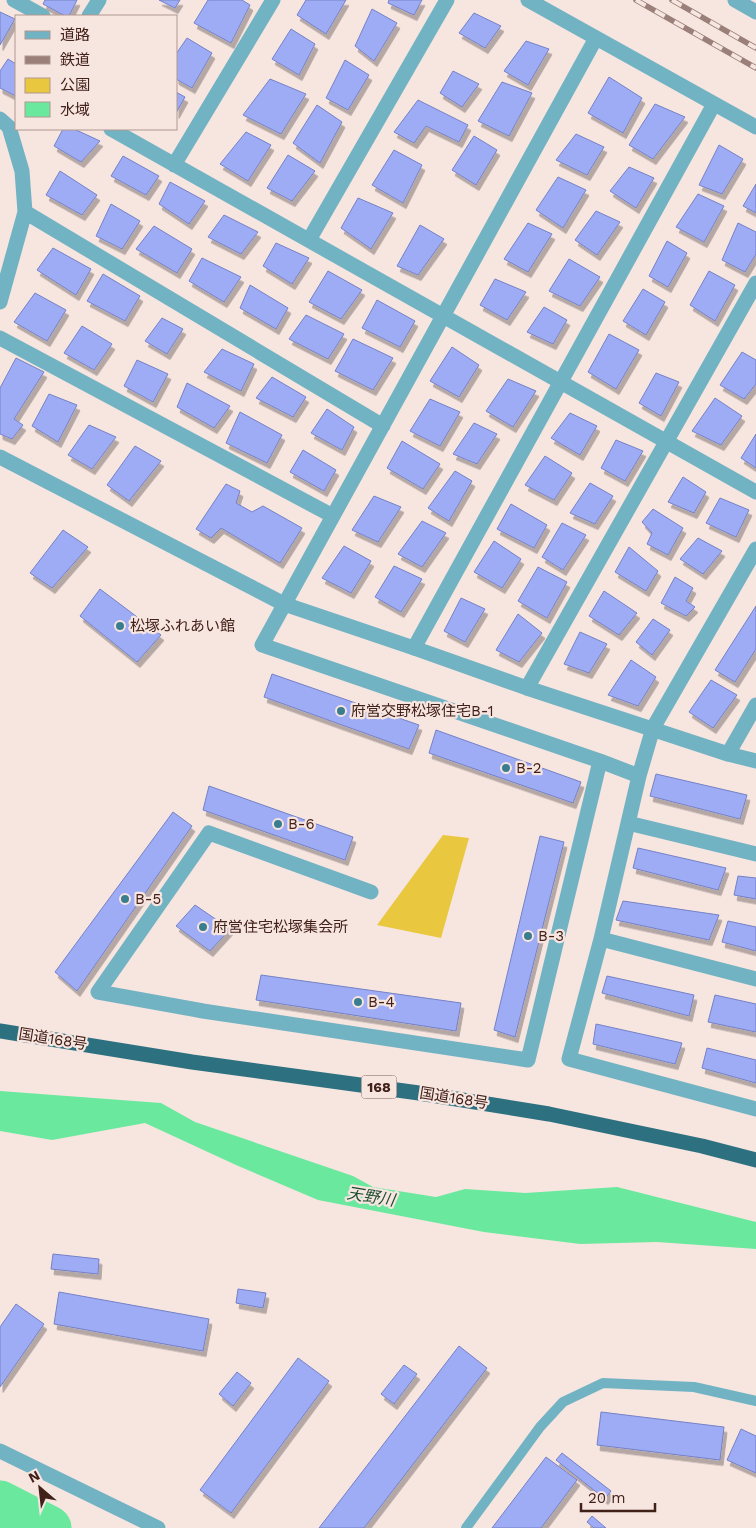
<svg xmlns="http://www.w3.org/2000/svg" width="756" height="1528" font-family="'Work Sans','Noto Sans JP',sans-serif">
<defs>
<filter id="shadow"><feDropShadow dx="3" dy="5.5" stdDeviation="0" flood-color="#0004"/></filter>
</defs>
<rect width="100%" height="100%" fill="#f7e5e0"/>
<path fill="#e9c83f" d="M443,835l26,3 -28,100 -64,-13z"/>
<path fill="#6ae99e" d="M0,1091l161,12 34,19 158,54 20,11 63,10 29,-8 60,4 92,-6 139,35v27l-99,-7 -77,2 -96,-12 -166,-32 -82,-35 -91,-42 -93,17 -52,-9z"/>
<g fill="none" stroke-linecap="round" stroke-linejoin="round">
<path stroke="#6ae99e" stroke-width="45" d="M0,1503l49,25"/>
</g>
<path fill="#9eacf5" stroke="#7481c6" filter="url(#shadow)" d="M45,0h32l-8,16h-4l-22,-12z
M159,0h21l-5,8z
M208,0h34l8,5 -19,38 -37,-20z
M306,0h40l-20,34 -29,-19z
M389,0h33l-8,15 -26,-12z
M372,9l25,14 -23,38 -19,-15z
M0,12l15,7 -15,26z
M474,13l27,13 -16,22 -26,-15z
M291,29l24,15 -16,31 -27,-16z
M187,38l25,15 -20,35 -16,-9v-25z
M526,41l23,8 -21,36 -24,-14z
M8,59l8,5v32l-16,-8v-17z
M345,60l24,15 -21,35 -22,-12z
M453,71l26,13 -17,23 -22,-14z
M609,77l33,21 -19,35 -35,-20z
M270,79l36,15 -25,40 -38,-19z
M502,82l30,11 -23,43 -31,-15z
M176,92l9,5 -9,16z
M418,100l50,25 -9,17 -33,-16 -12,17 -20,-11z
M655,104l30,13 -32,42 -24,-14z
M317,105l25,17 -22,41 -27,-20z
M63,129h11l26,12 -19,21 -27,-16z
M246,132l25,13 -23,36 -28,-17z
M576,134l28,13 -17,28 -31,-15z
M474,136l23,14 -21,35 -24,-15z
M719,145l24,14 -21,35 -23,-9z
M394,150l28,15 -19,38 -31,-18z
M288,155l27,16 -23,30 -25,-13z
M123,156l36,20 -13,19 -35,-19z
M629,167l25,11 -18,30 -26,-17z
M60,171l37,24 -15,20 -36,-20z
M558,177l28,13 -23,38 -27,-18z
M170,182l35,19 -16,23 -30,-20z
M756,184v29l-13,-7z
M698,194l26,12 -20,36 -28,-15z
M358,198l35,15 -22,36 -30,-21z
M111,204l29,17 -18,28 -26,-13z
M596,211l24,11 -23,33 -22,-15z
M224,215l34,17 -17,22 -33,-17z
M528,223l24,11 -24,38 -24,-13z
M738,223l18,9v22l-11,18 -23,-12z
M420,225l24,14 -26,36 -21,-9z
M154,226l38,23 -15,24 -41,-24z
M667,241l20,12 -19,34 -19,-11z
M276,243l33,15 -17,26 -29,-18z
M53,248l38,21 -15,26 -39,-25z
M202,258l39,19 -17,25 -35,-21z
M569,259l31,18 -20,29 -31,-15z
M328,271l34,19 -21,29 -32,-17z
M709,271l26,14 -20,36 -25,-16z
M103,274l37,22 -15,25 -38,-20z
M495,279l31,13 -19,28 -27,-15z
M250,285l38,23 -12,21 -36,-21z
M643,289l22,13 -19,33 -23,-14z
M35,293l31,17 -19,31 -33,-19z
M377,300l38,21 -15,26 -38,-19z
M544,307l23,13 -14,24 -26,-12z
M306,315l38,19 -16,25 -39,-20z
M162,318l21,11 -16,25 -22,-13z
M82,326l30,18 -18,26 -30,-17z
M609,334l30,16 -23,39 -28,-17z
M353,339l40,19 -20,32 -38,-19z
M452,347l27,18 -20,32 -29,-16z
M222,349l32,15 -13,27 -37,-19z
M742,352l14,8v24l-12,15 -24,-14z
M16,358l28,14 -30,47 9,6 -11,14 -12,-5v-46z
M137,360l31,14 -15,28 -29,-16z
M656,373l23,9 -18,34 -22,-13z
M272,377l34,20 -13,20 -37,-19z
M508,379l28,12 -23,36 -27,-16z
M187,383l43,23 -16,22 -37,-21z
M49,394l28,11 -19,37 -26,-16z
M715,398l27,18 -21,29 -29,-14z
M430,399l30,13 -20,34 -30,-15z
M327,409l27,18 -12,23 -31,-17z
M240,412l42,23 -15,28 -41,-20z
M570,413l27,13 -17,29 -29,-17z
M474,423l23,11 -20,30 -24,-10z
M89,425l27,12 -24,32 -24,-14z
M756,434v34l-15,-10z
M616,440l27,11 -18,30 -24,-13z
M402,441l38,23 -17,25 -36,-21z
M135,446l26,15 -32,40 -22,-16z
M303,450l33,20 -12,21 -34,-19z
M545,456l27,17 -18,27 -29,-15z
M455,471l17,10 -23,40 -21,-13z
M683,477l23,15 -12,21 -26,-11z
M590,483l23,13 -18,28 -25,-11z
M226,484l14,7 -4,12 16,9 11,-6 39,22 -22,35 -59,-35 -10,10 -15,-9z
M374,496l27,11 -23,35 -26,-12z
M720,498l29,12 -13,27 -30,-14z
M511,504l36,21 -13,23 -37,-19z
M653,509l30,19 -15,27 -21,-11 5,-11 -10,-11z
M422,521l24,12 -24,34 -24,-13z
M562,523l24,12 -23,35 -21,-13z
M63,530l25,17 -36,41 -22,-15z
M698,538l24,13 -19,23 -23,-15z
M494,541l27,18 -19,29 -28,-16z
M344,546l27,15 -20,32 -29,-15z
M629,547l29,24 -12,20 -31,-19z
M394,566l28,13 -21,33 -26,-15z
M538,567l29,15 -20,36 -29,-17z
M675,577l18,11 -7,13 9,6 -9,9 -25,-13z
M100,589l61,46 -24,27 -57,-46z
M604,591l33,22 -18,22 -30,-19z
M461,598l24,11 -20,33 -21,-11z
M756,606v43l-21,33 -20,-12z
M518,614l24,19 -23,29 -23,-12z
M653,619l17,11 -18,25 -16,-13z
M580,632l27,12 -18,29 -25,-9z
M631,660l25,17 -18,29 -30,-11z
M272,674l147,51 -10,24 -145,-52z
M711,680l26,15 -24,33 -24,-16z
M436,730l145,52 -8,21 -144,-50z
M656,774l91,21 -7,24 -90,-23z
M209,786l144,51 -8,23 -142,-50z
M173,812l19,14 -115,165 -22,-19z
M540,836l24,6 -49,195 -21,-7z
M638,848l88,20 -8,22 -85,-22z
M738,876l18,2v21l-22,-4z
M623,901l96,14 -10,25 -93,-20z
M195,905l35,24 -20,22 -34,-25z
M728,921l28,6v24l-34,-9z
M261,975l200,28 -5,28 -200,-31z
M607,976l87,19 -5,21 -87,-23z
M715,995l41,9v28l-48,-10z
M596,1024l86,19 -7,21 -82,-20z
M707,1048l49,12v23l-54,-15z
M53,1254l46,5 -1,15 -47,-5z
M238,1289l28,4 -3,15 -27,-5z
M59,1292l150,27 -6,32 -149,-27z
M16,1304l28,20 -44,63v-60z
M459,1346l28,22 -123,160h-45z
M298,1358l31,23 -98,132 -31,-23z
M404,1365l13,9 -23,30 -13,-10z
M237,1372l14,11 -18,23 -14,-12z
M601,1412l123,15 -4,33 -123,-15z
M741,1429l15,7v37l-29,-13z
M562,1453l49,38 -6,8 -49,-39z
M546,1457l31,23 -36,48h-49z
M592,1516l14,12h-12l-7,-6z"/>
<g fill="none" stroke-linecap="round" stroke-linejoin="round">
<path stroke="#72b3c3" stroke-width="10" d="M466,1528l74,-101 23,-25 40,-19 91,4 62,14"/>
<path stroke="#72b3c3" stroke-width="15" d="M14,0l29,16
M528,0l228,127
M735,0l21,12
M89,16l10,-16
M596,38l-334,607 338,116 39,15
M0,119l9,8 13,44 3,41 -25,90
M111,129l645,363
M174,165l99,-165
M25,212l358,214
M309,240l138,-240
M0,338l333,178
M756,549l-103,179 -14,48 -38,163 -32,120 187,50
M414,648l300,-544
M527,688l229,-405
M728,754l28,-49
M628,823l128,31
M371,892l-162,-59 -111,159 105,19 325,49 72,-299
M601,939l155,40
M0,1451l158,77"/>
<path stroke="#72b3c3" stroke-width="15" d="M0,457l284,147 130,44 113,40 201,66 28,7"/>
<path stroke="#2d7180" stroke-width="15" d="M0,1031l192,31 227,31 130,21 153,32 54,14"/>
<defs>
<path id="rail" d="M636,0l120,68
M672,0l84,48"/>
</defs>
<use href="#rail" stroke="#9a8079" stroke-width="5.5"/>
<use href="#rail" stroke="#f7e5e0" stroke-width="4" stroke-dasharray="11" stroke-linecap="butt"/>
</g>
<g fill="#3a7e8e" stroke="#f7e5e0" stroke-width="2">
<circle cx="120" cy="626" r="5"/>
<circle cx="341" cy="711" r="5"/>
<circle cx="506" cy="768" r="5"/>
<circle cx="278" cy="824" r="5"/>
<circle cx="125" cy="899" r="5"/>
<circle cx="203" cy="927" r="5"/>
<circle cx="528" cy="936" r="5"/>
<circle cx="358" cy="1002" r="5"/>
</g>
<g text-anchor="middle" stroke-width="4.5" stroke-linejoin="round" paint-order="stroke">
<rect fill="#f7e5e0" stroke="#785c55" stroke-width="1" x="361.5" y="1075.5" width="35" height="23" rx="4"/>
<g font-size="14" font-weight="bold" fill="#422119">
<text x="379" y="1092">168</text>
</g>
<g font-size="15" fill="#422119" stroke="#f7e5e0" text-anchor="start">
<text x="130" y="631">松塚ふれあい館</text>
<text x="351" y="716">府営交野松塚住宅B-1</text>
<text x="516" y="773">B-2</text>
<text x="288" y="829">B-6</text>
<text x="135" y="904">B-5</text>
<text x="213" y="932">府営住宅松塚集会所</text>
<text x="538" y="941">B-3</text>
<text x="368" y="1007">B-4</text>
</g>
<g font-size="15" fill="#422119" stroke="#f7e5e0">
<text transform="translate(53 1039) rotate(9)" y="5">国道168号</text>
<text transform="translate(454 1098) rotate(9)" y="5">国道168号</text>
</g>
<g font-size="16" font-style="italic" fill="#194c2f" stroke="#f7e5e0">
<text transform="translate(371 1196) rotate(9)" y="6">天野川</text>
</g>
</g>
<rect x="15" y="15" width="162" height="115" fill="#f7e5e0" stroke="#af9790"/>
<rect x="25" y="31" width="25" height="8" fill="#72b3c3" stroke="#af9790"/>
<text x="60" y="40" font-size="15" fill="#422119">道路</text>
<rect x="25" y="56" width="25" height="8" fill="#9a8079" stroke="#af9790"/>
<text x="60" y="65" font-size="15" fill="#422119">鉄道</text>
<rect x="25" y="78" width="25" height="15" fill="#e9c83f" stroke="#af9790"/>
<text x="60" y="90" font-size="15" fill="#422119">公園</text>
<rect x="25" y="102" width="25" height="15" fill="#6ae99e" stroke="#af9790"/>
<text x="60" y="115" font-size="15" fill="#422119">水域</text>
<g transform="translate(40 1488) rotate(332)" stroke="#f7e5e0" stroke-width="4" paint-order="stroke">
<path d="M0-4L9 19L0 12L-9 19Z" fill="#422119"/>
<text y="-8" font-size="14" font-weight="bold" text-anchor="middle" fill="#422119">N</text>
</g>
<path d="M581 1503v8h74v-8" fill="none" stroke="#422119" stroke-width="2.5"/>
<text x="588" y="1503" font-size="15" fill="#422119" stroke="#f7e5e0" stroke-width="4" paint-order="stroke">20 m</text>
</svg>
